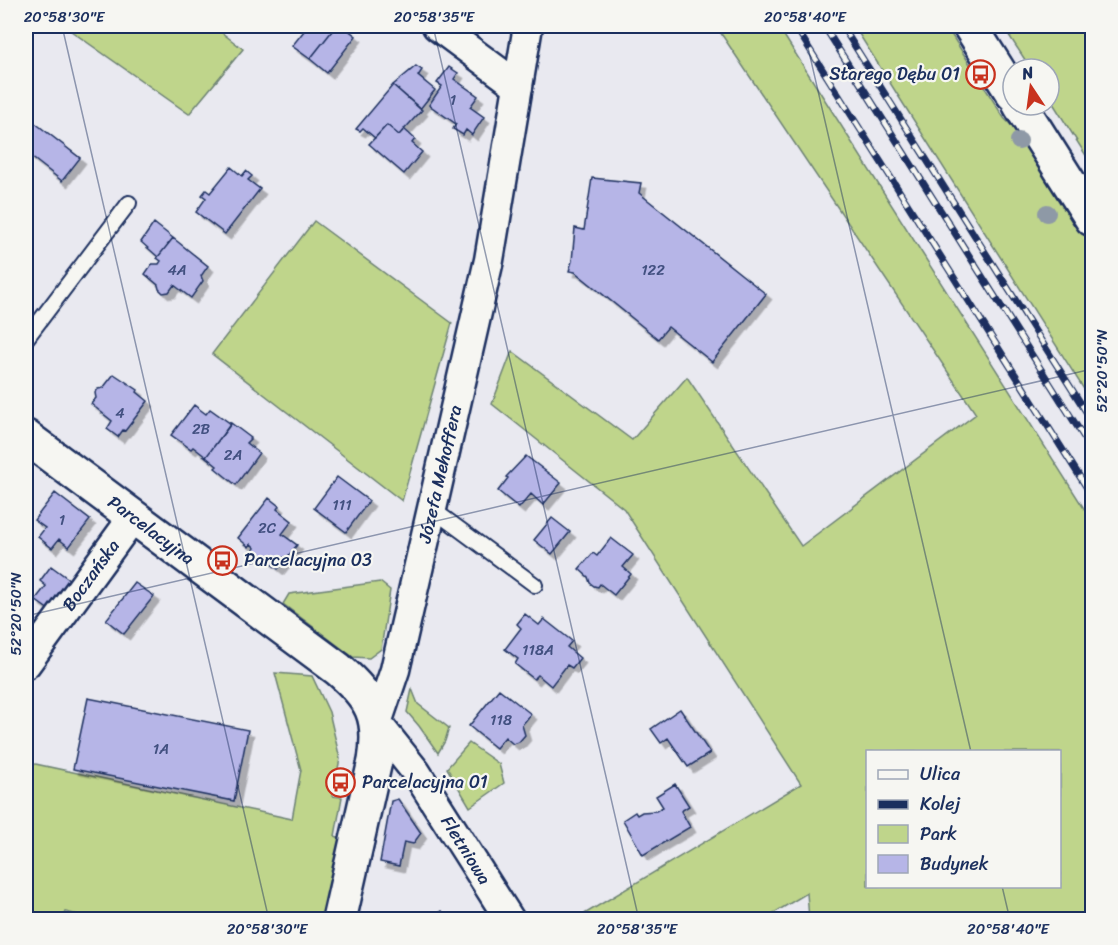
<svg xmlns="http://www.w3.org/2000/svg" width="1118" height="945" font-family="Sriracha,sans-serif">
<defs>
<filter id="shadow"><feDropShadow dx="5.5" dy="5.5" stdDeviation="0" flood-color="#0004"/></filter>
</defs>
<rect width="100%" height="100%" fill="#e9e9f0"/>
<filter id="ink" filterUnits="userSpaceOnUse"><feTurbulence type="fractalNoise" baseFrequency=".0167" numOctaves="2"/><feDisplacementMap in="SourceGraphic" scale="12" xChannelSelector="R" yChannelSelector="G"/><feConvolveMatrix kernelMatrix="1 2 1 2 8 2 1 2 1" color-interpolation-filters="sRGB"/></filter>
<g filter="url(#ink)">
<path fill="#bfd58b" stroke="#6d8274" stroke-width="1.5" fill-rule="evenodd" d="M64,26h149l30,23 -54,65z
M716,26h62l314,495v398h-283l-2,-26 -43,26h-188l225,-135 -177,-275 -132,-105 20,-53 120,89 55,-63 114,169 175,-132zM868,752h192v134h-192z
M854,26h92l58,92 8,8 5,-3 75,119v160z
M1003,26h89v139l-43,-68v-28h-18z
M314,221l138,102 -50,178 -190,-147z
M380,582l10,8 -9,59 -12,9 -16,-1 -70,-53 6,-10z
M275,673l37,3 17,36 11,47 -8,37 10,1 -7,39 8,3 -20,80 -222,1 -36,-8 -2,7 -37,1v-158l266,57 9,-49z
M412,689l6,15 31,24 -4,13 -7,12 -19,-27 -12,-14z
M469,743l30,21 5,19 -34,24 -23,-39z"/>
<path fill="#b6b5e7" stroke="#1b2f5e" stroke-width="1.5" filter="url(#shadow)" d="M308,26h28l-26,33 -18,-13z
M336,26h7l13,10 -29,37 -17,-14z
M416,66l6,4 -4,6 17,14 -15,19 -27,-24z
M449,67l9,6 -4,6 24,17 -8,11 14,10 -12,18 -6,-5 -3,5 -10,-6 3,-5 -27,-19 13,-19 -5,-3z
M393,85l29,25 -23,25 -12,-10 -12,13 -12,-10 -3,3 -4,-2z
M26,116l54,42 -18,23 -36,-28z
M387,125l12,10 5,-6 11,10 -3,4 10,9 -18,22 -35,-30z
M231,167l11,9 4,-5 6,5 -4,4 12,9 -35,45 -29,-22 10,-14 -4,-3 4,-5 4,3z
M592,178l49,5 -2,10 127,101 -54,68 -44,-35 -10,12 -83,-67 -6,-1 3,-10 3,-33 9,2z
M154,223l19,15 -15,19 -17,-15z
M173,238l35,28 -7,10 2,5 -12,17 -17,-13 -5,7 -6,1 -4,-4 -1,-4 -13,-11 7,-10h7l2,-3 -4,-3z
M114,374l24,16 -1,2 11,9 -23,30 -2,-1 -5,7 -11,-8 5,-8 -21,-17 5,-6 -1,-5 3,-4 5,-1z
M194,405l12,9 4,-5 21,15 -25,33 -13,-10 -2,2 -20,-14z
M231,423l20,15 -5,5 13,10 -23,32 -21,-17 2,-2 -11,-9z
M526,456l35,27 -18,22 -12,-11 -12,14 -21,-17 10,-13 -2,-1z
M337,477l32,24 -23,31 -32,-24z
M55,493l35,27 -21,27 -10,-8 -7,9 -14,-11 7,-9 -11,-8z
M269,498l10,8 -2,3 15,12 -10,13 15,11 -19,24 -24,-19 1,-2 -4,-4 -2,3 -11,-9z
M552,518l18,14 -18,22 -18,-14z
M611,538l22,17 -10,12 8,7 -17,21 -14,-11 -2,3 -4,-1 -4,-3 -2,-6 -9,-8 14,-16 4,3z
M51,566l19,14 -21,30 -14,-10 11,-14 -6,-5z
M135,583l19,13 -30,38 -18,-14z
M525,614l14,11 5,-6 28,22 -5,6 13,11 -8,10 -5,-3 -16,21 -13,-11 -4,4 -19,-15 3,-5 -13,-10 16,-21 -4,-4z
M499,689l32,25 -9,11 3,10 -6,7 -6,2 -8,-7 -9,11 -27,-22z
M88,698l160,32 -14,71 -161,-32z
M680,709l30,44 -22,14 -20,-29 -7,5 -10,-14z
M675,784l14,22 -8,5 9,16 -47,28 -20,-35 12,-8 2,3 5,-3 14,-1 7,-4 -7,-11z
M398,799l23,34 -8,11 -9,-2 -5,24 -19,-4 11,-61z
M442,911l6,9h-20z"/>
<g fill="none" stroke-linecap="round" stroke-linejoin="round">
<defs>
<path id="service" d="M26,339l103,-136
M432,509l103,76"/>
<g id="minor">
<path d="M437,26l81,60"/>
<path id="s1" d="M26,664l108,-148"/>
<path id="s2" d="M510,920l-94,-148 -39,-49 18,-53 94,-410 39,-234"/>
</g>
<g id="tertiary">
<path d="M970,26l43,68"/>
<path d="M1020,105l72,114"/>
<path id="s3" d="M26,437l312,232c34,29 44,48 37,92l-36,159"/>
</g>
</defs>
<use href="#service" stroke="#1b2f5e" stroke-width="18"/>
<use href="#minor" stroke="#1b2f5e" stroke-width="33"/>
<use href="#tertiary" stroke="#1b2f5e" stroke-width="38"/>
<use href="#service" stroke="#f6f6f2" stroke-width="14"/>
<use href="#minor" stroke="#f6f6f2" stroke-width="28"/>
<use href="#tertiary" stroke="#f6f6f2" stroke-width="33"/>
<defs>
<path id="rail" d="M795,26l297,470
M824,26l268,424
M842,26l250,395"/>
</defs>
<use href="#rail" stroke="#1b2f5e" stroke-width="7"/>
<use href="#rail" stroke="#f6f6f2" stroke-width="4.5" stroke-dasharray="14" stroke-linecap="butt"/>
</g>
<g fill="#8e99a6">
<circle cx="1019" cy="141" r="9"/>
<circle cx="1047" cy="213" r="9"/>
</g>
</g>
<path fill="none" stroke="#1b2f5e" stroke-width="1.5" stroke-opacity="0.45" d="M62,26l207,894M433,26l206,894M803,26l168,726M26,616l1066,-247M1002,886l8,34"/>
<defs>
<symbol id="bus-ring" viewBox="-11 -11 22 22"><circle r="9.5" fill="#f6f6f2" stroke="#c8321e" stroke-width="1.5"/><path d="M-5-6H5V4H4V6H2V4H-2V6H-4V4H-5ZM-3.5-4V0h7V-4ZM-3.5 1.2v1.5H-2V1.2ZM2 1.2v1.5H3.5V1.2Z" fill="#c8321e"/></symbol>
</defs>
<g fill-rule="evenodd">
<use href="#bus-ring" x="964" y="58" width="33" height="33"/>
<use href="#bus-ring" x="206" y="544" width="33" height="33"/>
<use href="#bus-ring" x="324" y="766" width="33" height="33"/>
</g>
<g text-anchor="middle" stroke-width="4.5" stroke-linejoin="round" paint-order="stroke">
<g font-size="15" fill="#425080">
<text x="453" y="105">1</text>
<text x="177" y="275">4A</text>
<text x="653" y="275">122</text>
<text x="120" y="418">4</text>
<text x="201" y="434">2B</text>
<text x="233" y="460">2A</text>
<text x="342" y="510">111</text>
<text x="62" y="525">1</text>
<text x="267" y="533">2C</text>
<text x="538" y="655">118A</text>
<text x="501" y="725">118</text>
<text x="161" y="754">1A</text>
</g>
<g font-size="18" fill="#1b2f5e" stroke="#f6f6f2" text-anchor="start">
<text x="960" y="80" text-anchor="end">Starego Dębu 01</text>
<text x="244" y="566">Parcelacyjna 03</text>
<text x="362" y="788">Parcelacyjna 01</text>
</g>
<g font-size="18" fill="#1b2f5e" stroke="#f6f6f2">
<text dy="6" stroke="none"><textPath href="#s2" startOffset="495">Józefa Mehoffera</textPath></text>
<text dy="6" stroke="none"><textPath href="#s3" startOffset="156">Parcelacyjna</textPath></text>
<text dy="6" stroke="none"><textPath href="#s1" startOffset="110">Boczańska</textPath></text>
<text transform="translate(466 850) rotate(58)" y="6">Fletniowa</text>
</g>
</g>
<rect width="1118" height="945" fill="none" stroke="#f6f6f2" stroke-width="66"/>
<rect x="866" y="750" width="195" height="138" fill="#f6f6f2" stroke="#9ea6b7" stroke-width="1.5"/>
<rect x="878" y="770" width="30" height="9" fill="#f6f6f2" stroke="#9ea6b7" stroke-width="1.5"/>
<text x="920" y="780" font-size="18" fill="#1b2f5e">Ulica</text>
<rect x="878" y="800" width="30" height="9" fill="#1b2f5e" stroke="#9ea6b7" stroke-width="1.5"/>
<text x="920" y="810" font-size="18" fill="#1b2f5e">Kolej</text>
<rect x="878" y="825" width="30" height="18" fill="#bfd58b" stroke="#9ea6b7" stroke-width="1.5"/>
<text x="920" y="840" font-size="18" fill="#1b2f5e">Park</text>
<rect x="878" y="855" width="30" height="18" fill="#b6b5e7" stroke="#9ea6b7" stroke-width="1.5"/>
<text x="920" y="870" font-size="18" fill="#1b2f5e">Budynek</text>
<g transform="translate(1031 87) rotate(347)"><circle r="28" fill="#f6f6f2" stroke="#9ea6b7" stroke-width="1.5"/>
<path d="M0-4.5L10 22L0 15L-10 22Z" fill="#c8321e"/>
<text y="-9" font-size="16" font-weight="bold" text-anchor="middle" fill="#1b2f5e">N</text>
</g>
<rect x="33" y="33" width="1052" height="879" fill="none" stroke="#1b2f5e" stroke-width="2"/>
<g font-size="15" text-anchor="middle" fill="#1b2f5e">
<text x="64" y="22">20°58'30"E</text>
<text x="434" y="22">20°58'35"E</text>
<text x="805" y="22">20°58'40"E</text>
<text transform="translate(1102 371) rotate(-90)" y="5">52°20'50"N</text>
<text transform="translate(16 614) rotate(-90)" y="5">52°20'50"N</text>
<text x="267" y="934">20°58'30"E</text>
<text x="637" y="934">20°58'35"E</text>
<text x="1008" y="934">20°58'40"E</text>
</g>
</svg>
